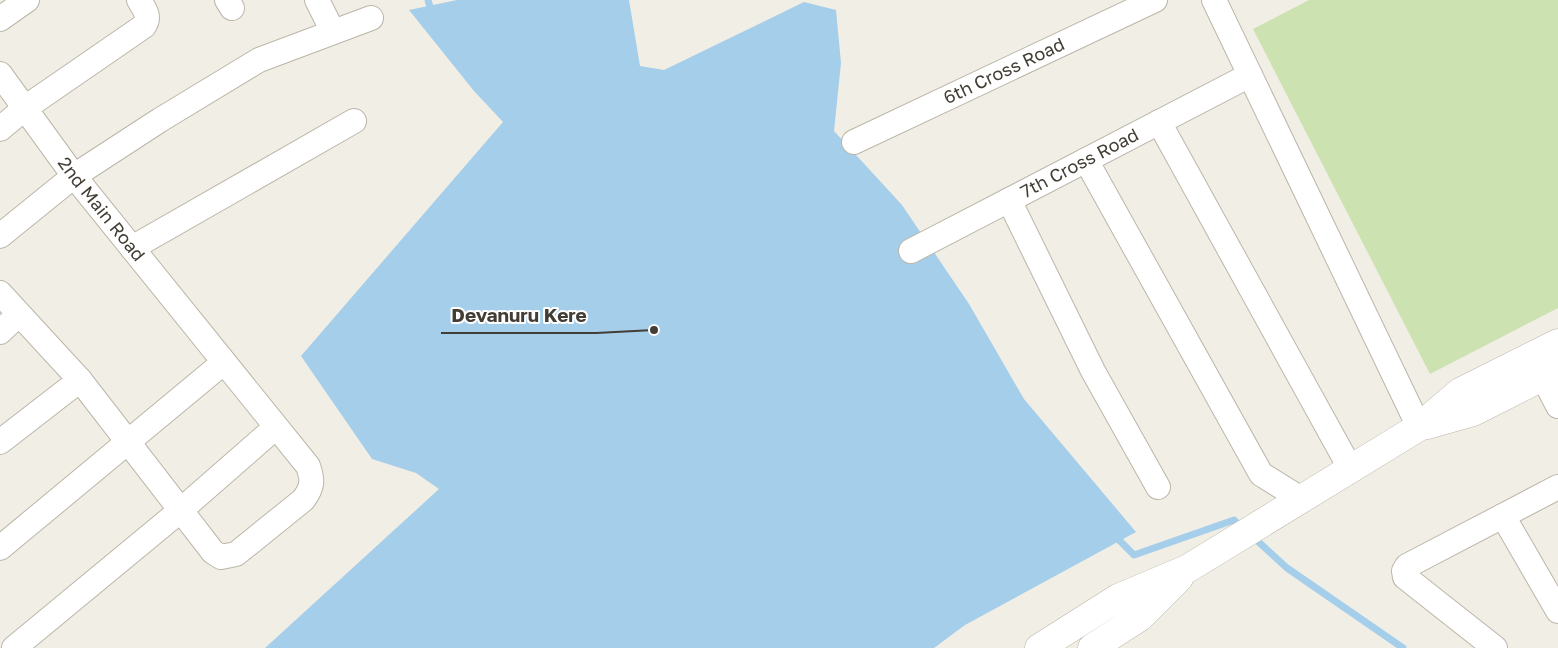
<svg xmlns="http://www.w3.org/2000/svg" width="1558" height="648" font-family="'Golos Text',sans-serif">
<rect width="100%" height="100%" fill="#f1eee5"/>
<path fill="#cce3b1" d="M1309,0h249v308l-128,66 -177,-345z"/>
<path fill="#a5ceeb" d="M457,0h172l11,66 24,4 140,-68 32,8 5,53 -7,68 68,74 67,99 55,95 112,133 -171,93 -31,23h-669l174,-159 -23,-16 -44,-14 -71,-103 202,-234 -29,-31 -65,-81z"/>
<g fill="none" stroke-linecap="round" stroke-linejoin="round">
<path stroke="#a5ceeb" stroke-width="7" d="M428,0l4,14
M1113,534l21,21 100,-35 8,8
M1252,536l35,32 116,80"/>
<defs>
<g id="minor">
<path d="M227,0l5,8"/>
<path d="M317,0l16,32"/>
<path d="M1214,0l205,427"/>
<path d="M0,19l27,-19"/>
<path id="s1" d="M0,74l74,102 234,290c5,14 5,21 -5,34l-67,54 -15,3 -8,-5 -133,-172 -80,-87"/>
<path d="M1159,122l191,346"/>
<path d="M0,129l25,-21 119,-82c7,-10 0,-17 -5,-26"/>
<path id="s2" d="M854,142l301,-142"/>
<path d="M1086,160l175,314 40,25"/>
<path d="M1009,200l84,171 65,116"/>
<path d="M0,236l74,-60 86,-56 99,-60 112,-42"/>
<path d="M132,248l222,-127"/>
<path id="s3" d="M911,251l339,-176"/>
<path d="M0,332l18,-17"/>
<path d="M1543,377l15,29"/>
<path d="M0,442l80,-62"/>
<path d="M1503,516l55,95"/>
<path d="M0,548l223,-185"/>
<path d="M14,648l167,-138 95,-83"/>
<path d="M1495,648l-90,-71 -1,-6 3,-5 151,-79"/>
</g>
<path id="tertiary" d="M1427,425l46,-13 85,-43
M1039,648l79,-50 69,-29 232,-142 41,-35 98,-49
M1092,648l48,-31 39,-39"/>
</defs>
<use href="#minor" stroke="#bcb6a9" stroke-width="26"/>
<use href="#tertiary" stroke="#bcb6a9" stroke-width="29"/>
<use href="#minor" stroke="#fff" stroke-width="24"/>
<use href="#tertiary" stroke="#fff" stroke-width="28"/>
</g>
<g text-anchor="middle" stroke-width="4" stroke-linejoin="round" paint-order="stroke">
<g font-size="18" fill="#433e35" stroke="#fff">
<text dy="6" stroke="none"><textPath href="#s2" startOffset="166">6th Cross Road</textPath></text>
<text dy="6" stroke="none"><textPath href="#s3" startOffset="190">7th Cross Road</textPath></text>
<text dy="6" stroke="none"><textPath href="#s1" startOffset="169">2nd Main Road</textPath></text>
</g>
</g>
<path fill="none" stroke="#433e35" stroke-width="2" d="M654 330L596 333H441"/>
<circle fill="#433e35" stroke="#fff" stroke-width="2" cx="654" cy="330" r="5"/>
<g font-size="19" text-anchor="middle" font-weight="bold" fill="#433e35" stroke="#fff" stroke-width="4" stroke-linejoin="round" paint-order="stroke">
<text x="519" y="322">Devanuru Kere</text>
</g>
</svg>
